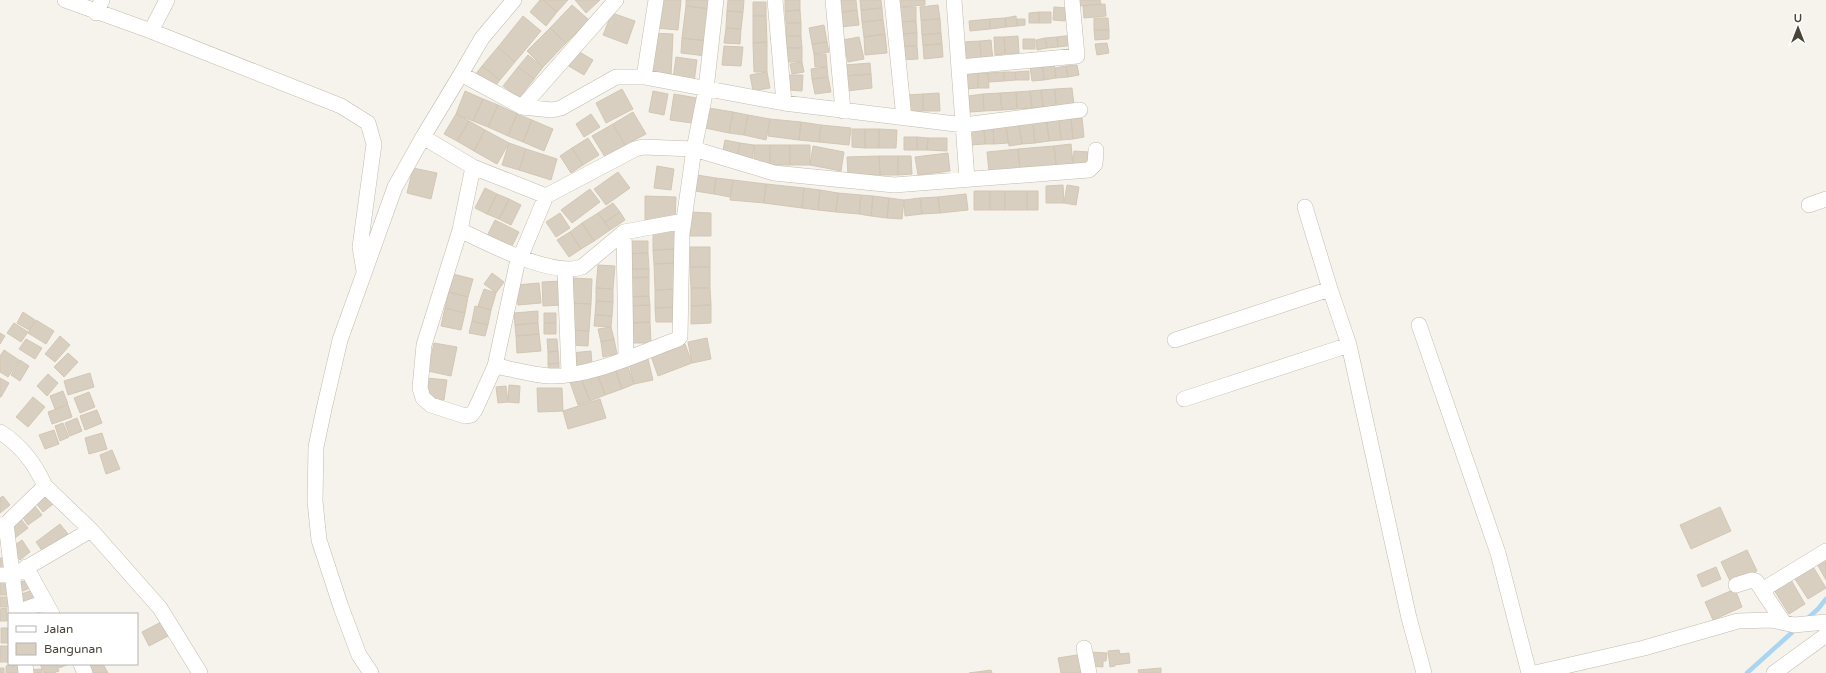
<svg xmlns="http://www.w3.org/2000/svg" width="1826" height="673" font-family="'Varela Round',sans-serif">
<rect width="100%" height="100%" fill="#f6f3ec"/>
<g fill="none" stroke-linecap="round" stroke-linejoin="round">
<path stroke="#a9d4f2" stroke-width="4.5" d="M1807,619l11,-10 8,-10
M1747,673l50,-45"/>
</g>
<path fill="#d8cfc1" stroke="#d3c7b4" d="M540,0h3l14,12 -11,14 -16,-14z
M543,0h25l-11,12z
M575,0h25l-14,13z
M658,0h23l-3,30 -22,-2z
M686,0h26l-1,9 -25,-3z
M728,0h16l-1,12 -16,-1z
M785,0h15v10l-15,1z
M837,0h19l1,10 -19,3z
M860,0h21l1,8 -21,2z
M898,0h27v5l-26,2z
M1079,0h21l1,4 -22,2z
M753,2h13v14h-13z
M1105,4l1,12 -22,2 -1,-12z
M572,5l17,15 -23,23 -16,-15z
M938,5l2,14 -19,1 -1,-13z
M686,6l25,3 -4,32 -25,-3z
M899,7h17v14l-17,1z
M1054,7l13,1 -2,13 -12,-1z
M882,8l1,12 -21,2 -1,-12z
M800,10l1,13h-15l-1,-12z
M857,10l2,15 -19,2 -2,-14z
M727,11l16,1 -2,17 -15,-1z
M1039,12v11h-10v-10z
M1039,12h12v11h-12z
M612,13l23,8 -8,23 -24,-9z
M523,16l18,15 -26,31 -17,-15z
M753,16h13l1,26 -14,1z
M1016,16l1,10 -11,1 -1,-9z
M1005,18l1,9 -16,2v-10z
M1094,18h14l1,12h-15z
M940,19l1,14 -19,2 -1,-15z
M990,19v10l-20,2 -1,-10z
M1017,19h8v6l-8,1z
M883,20l2,14 -21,3 -2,-15z
M916,21l1,12 -18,1v-12z
M786,23h15v13h-15z
M824,25l3,17 -15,2 -3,-16z
M550,28l16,15 -23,24 -16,-16z
M726,28l15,1 -1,15 -16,-1z
M1094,30h15v9l-14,1z
M652,33l21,1 -2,42 -21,-2z
M917,33v13h-17l-1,-12z
M941,33l1,11 -19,1 -1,-10z
M885,34l2,19 -22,2 -1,-18z
M1073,35l2,10 -17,2 -1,-10z
M786,36h15l1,12h-15z
M1018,36l1,17 -14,1 -1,-17z
M859,37l5,22 -16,3 -5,-22z
M994,37h10l1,17 -10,1z
M1057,37l1,10 -11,1 -2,-10z
M682,38l25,3 -1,15 -25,-3z
M1045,38l2,10 -10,2 -1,-10z
M1023,39h12v10h-12z
M991,40l2,21h-12l-1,-20z
M980,41l1,20 -17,1 -1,-20z
M767,42v30h-13l-1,-29z
M827,42l2,10 -15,2 -2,-10z
M1107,43l2,10 -12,2 -2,-11z
M942,44l1,13 -19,2 -1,-14z
M724,46l19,1 -2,19 -19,-1z
M900,46h17l1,13 -18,1z
M498,47l17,15 -15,18 -18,-14z
M787,48h15v14h-15z
M576,50l17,10 -9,15 -17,-10z
M814,54h12l1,13h-12z
M528,55l15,12 -9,12 -16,-12z
M676,57l21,3 -3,22 -21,-3z
M802,62l2,10 -12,2 -2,-10z
M870,63l1,11 -25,2 -1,-11z
M1054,63l2,15 -12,2 -1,-15z
M1043,65l1,15 -12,1 -2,-15z
M1077,65l2,10 -11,2 -2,-11z
M482,66l18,14 -7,9 -18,-14z
M1066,66l2,11 -12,1 -1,-10z
M518,67l16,12 -15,19 -16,-12z
M827,67l1,10 -16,2 -1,-10z
M1029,71v9h-13l-1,-8z
M767,72l3,16 -17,3 -3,-16z
M1004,72v9l-15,1 -1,-9z
M1004,72h11l1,8 -12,1z
M978,73v15l-12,1 -1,-15z
M978,73h10l1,15h-11z
M871,74l1,14 -25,3 -1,-15z
M788,75h15l-1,16 -15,-1z
M828,77l3,15 -16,2 -3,-15z
M1072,88l2,17 -18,1 -1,-17z
M622,89l11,20 -27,14 -10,-20z
M1055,89l1,17 -13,1 -2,-17z
M1041,90l2,17 -11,1 -2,-17z
M465,91l18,8 -10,22 -17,-7z
M653,91l15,3 -4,21 -15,-3z
M1030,91l2,17 -15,1 -1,-17z
M1016,92l1,17 -15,1 -2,-17z
M939,93l1,18h-17v-17z
M1000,93l2,17 -18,1 -1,-17z
M674,94l23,4 -5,25 -22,-3z
M923,94v17l-15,1 -1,-17z
M983,94l1,17 -14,1 -2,-16z
M483,99l15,6 -10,22 -15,-6z
M498,105l19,9 -9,22 -20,-9z
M709,108l24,4 -4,21 -24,-5z
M633,112l13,22 -21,11 -12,-21z
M733,112l15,3 -4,20 -15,-2z
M456,114l13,7 -12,20 -13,-7z
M517,114l15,6 -9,22 -15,-6z
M591,114l9,13 -16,10 -8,-13z
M748,115l22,4 -4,21 -22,-5z
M1082,118l2,19 -11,2 -2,-20z
M770,119l31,3 -2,18 -31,-4z
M1071,119l2,20 -12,1 -2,-20z
M532,120l21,9 -9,22 -21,-9z
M1059,120l2,20 -12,1 -2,-19z
M469,121l16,9 -11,21 -17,-10z
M801,122l20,3 -2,17 -20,-2z
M1047,122l2,19 -14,2 -2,-20z
M1033,123l2,20 -13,1 -3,-19z
M613,124l12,21 -20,12 -13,-21z
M821,125l30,3 -2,17 -30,-3z
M1019,125l3,19 -13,2 -3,-20z
M1006,126l2,17 -14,1 -1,-17z
M993,127l1,17h-9l-1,-16z
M984,128l1,16 -14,1 -1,-16z
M852,129h13v19l-13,-1z
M865,129h14v19h-14z
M879,129l18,1 -1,18h-17z
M485,130l24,13 -12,21 -23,-13z
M904,137h13v13h-13z
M917,137l11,1 -1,12h-10z
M588,138l11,17 -16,10 -11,-17z
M928,138h19v13l-20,-1z
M725,140l15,3 -3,15 -15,-3z
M509,143l17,6 -7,21 -17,-5z
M740,143l14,2 -2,15 -15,-2z
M1071,144l2,20 -17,1 -2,-19z
M754,145h16v20h-16z
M770,145h20v20h-20z
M790,145h20v20h-20z
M813,146l31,6 -3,19 -31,-6z
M1054,146l2,19 -36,4 -2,-20z
M572,148l11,17 -12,8 -11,-17z
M526,149l31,10 -6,21 -32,-10z
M1018,149l2,20 -31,3 -2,-20z
M1074,151l15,1 -1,13 -15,-1z
M948,153l2,18 -32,4 -3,-18z
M879,156l1,19h-32l-1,-18z
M879,156h19v19h-18z
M898,156h13l1,18 -14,1z
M657,166l17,3 -3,21 -17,-2z
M413,168l24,5 -6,26 -24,-6z
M618,172l12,16 -24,17 -12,-16z
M697,175l19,3 -2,16 -19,-3z
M716,178l17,2 -3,17 -16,-3z
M733,180l33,4 -2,19 -34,-3z
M766,184l38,4 -2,20 -38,-5z
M1063,185l1,18h-18v-17z
M1067,185l12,2 -3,18 -12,-2z
M485,188l12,6 -10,20 -12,-6z
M804,188l16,2 -2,20 -16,-2z
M590,189l10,13 -28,21 -11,-13z
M820,190l18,3 -2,19 -18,-2z
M974,191h16v19h-16z
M990,191h15v19h-15z
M1005,191h22v19h-22z
M1027,191h11v19h-11z
M838,193l23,2 -2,19 -23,-2z
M497,194l12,5 -10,20 -12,-5z
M966,194l2,16 -28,3 -2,-16z
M861,195l12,1 -2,20 -12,-2z
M645,196l31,1 -1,23h-30z
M873,196l16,2 -2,20 -16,-2z
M938,197l2,16 -18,1 -2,-16z
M889,198l15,2 -2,19 -15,-1z
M920,198l2,16 -17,2 -1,-16z
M509,199l12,6 -10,20 -12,-6z
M613,203l7,9 -15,10 -7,-9z
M620,212l5,8 -15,10 -5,-8z
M690,212l21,1v23h-21z
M560,213l10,15 -14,9 -10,-15z
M598,213l12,17 -16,11 -12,-18z
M495,220l24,12 -9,18 -24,-12z
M582,223l12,18 -13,8 -11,-17z
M674,228l1,21 -22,1v-21z
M570,232l11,17 -12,8 -12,-17z
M627,241h21v12l-21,1z
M690,247h20v20h-20z
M675,249v14l-21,1 -1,-14z
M648,253l1,16h-22v-15z
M675,263l1,26 -21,1 -1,-26z
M598,265l17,1 -2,23 -17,-1z
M690,267h20v21h-19z
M627,269h22v8l-21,1z
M492,273l12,9 -8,11 -12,-9z
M453,274l20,5 -5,18 -19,-5z
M649,277v19l-21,1v-19z
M573,278l19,1 -1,25 -20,-1z
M562,281v24l-19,1 -1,-24z
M539,283l2,20 -23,2 -2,-20z
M596,288l17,1v13l-17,-1z
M691,288h19l1,17 -20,1z
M484,289l12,4 -5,17 -13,-4z
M676,289l1,18 -22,1v-18z
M449,292l19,5 -3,16 -20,-5z
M649,296l1,9 -21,1 -1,-9z
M596,301l17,1 -1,14 -17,-1z
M571,303l20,1 -2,27 -19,-1z
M650,305v17l-21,1v-17z
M711,305v18l-20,1v-18z
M475,306l16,4 -3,15 -16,-4z
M677,307v15h-21l-1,-14z
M445,308l20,5 -4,17 -20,-4z
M538,311v12l-23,2 -1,-12z
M23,312l12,8 -6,10 -12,-7z
M544,313h12v10h-12z
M595,315l17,1 -1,11 -17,-1z
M36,320l18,11 -8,13 -18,-11z
M472,321l16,4 -3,11 -16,-3z
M650,322l1,21h-21l-1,-20z
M14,323l14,9 -7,10 -14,-9z
M538,323l1,11 -23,2 -1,-11z
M544,323h12v11h-12z
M611,327l3,12 -13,3 -3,-13z
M570,330l19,1 -1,15 -19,-1z
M0,333l5,3 -5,8z
M539,334l2,17 -24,2 -1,-17z
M60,336l10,9 -15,17 -10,-8z
M707,338l4,21 -19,4 -4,-21z
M26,339l16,9 -7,11 -16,-10z
M547,339h10l1,12 -10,1z
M614,339l3,15 -14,3 -2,-15z
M434,343l23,4 -6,29 -23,-5z
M685,344l7,19 -34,13 -7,-20z
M4,350l15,10 -11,17 -8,-5v-16z
M558,351l1,12 -11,1v-12z
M591,351l1,14 -19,3 -2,-15z
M68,353l10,9 -14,15 -10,-10z
M648,359l5,21 -19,4 -5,-20z
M20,360l9,6 -9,15 -9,-6z
M626,362l8,22 -12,5 -8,-23z
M559,363v11l-10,1 -1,-11z
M614,366l8,23 -17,6 -8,-22z
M90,373l4,14 -26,8 -4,-14z
M597,373l8,22 -15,6 -9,-23z
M48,374l10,9 -11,13 -10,-10z
M0,378l9,5 -8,14h-1z
M427,378l20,2 -3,20 -19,-2z
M581,378l9,23 -12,4 -8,-23z
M509,385l11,1 -1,17 -11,-1z
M506,386l2,16 -10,1 -2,-16z
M537,388h25l1,23 -25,1z
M63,391l5,13 -13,5 -5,-13z
M89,392l6,15 -15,6 -6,-15z
M33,397l12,10 -17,20 -12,-10z
M600,399l6,19 -38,11 -5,-18z
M68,405l4,12 -20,7 -4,-12z
M97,410l5,13 -17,7 -5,-14z
M77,418l5,13 -12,5 -5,-13z
M63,423l6,14 -9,4 -5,-15z
M54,430l5,14 -14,5 -6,-14z
M102,433l5,16 -18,5 -4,-16z
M112,450l8,19 -14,5 -6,-19z
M51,492l6,9 -14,11 -7,-9z
M3,496l7,9 -10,8v-15z
M34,505l8,10 -14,10 -7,-10z
M1720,507l11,24 -40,18 -11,-24z
M20,518l8,10 -13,10 -7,-10z
M60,524l8,10 -25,18 -7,-10z
M22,540l8,12 -10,8 -9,-12z
M1747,550l10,21 -26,12 -10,-21z
M1826,556v24l-10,-18z
M0,558h7l1,15h-8z
M1812,565l14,23 -18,11 -15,-23z
M1716,567l5,12 -19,8 -5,-12z
M30,579l3,8 -13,5 -3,-9z
M0,580h11v15h-11z
M1791,580l14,24 -16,10 -15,-24z
M35,589l5,13 -16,6 -5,-13z
M1735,589l7,18 -29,13 -8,-18z
M0,597h11l1,10h-12z
M7,608v13h-7v-12z
M163,621l7,14 -21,11 -7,-14z
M1,628h8v15h-8z
M0,646h9v16h-9z
M1119,650l1,4 9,-1 1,10 -15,2v1l-5,1 -2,-16z
M1090,652l17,1 -1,8h-3v6l-14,-1z
M1083,654l4,19h-26l-3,-15z
M40,664h16l3,7 -6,2h-9z
M57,664h12l-10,4z
M83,664h20l5,9h-21z
M20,665l1,8h-15v-7z
M0,668h4v5h-4z
M1161,668v5h-22l-1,-3z
M42,669v4h-14v-3z
M991,670l1,3h-23z"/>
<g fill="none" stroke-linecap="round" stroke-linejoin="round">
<defs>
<path id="minor" d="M65,0l86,31 190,75 27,17 6,21 -14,103 4,24
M775,0l9,103
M833,0l10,111
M892,0l12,118
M954,0l13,179
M96,13l6,-13
M151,31l16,-31
M960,67l117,-11 -5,-56
M461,74l61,33 30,3 9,-2 55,-31h28l140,26 180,22 116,-15
M644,77l12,-77
M522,107l94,-107
M423,137l50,30
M1809,205l17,-6
M1305,207l25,82
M684,221l-60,11 -42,35c-31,10 -93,-23 -122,-37l-36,115 -4,43 3,10 8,7 34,11 6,-1 4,-5 20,-44 22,-102 3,-6 26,-62 89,-47 8,-2 51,2 80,24 120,12 195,-15 6,-6 1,-14
M460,230l13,-63 73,29
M624,232l2,127
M565,269l4,105
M1419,325l79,228 31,120
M1175,340l155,-51 19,56 60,273 15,55
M495,366c18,3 37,9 55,10 41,1 90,-23 128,-37l2,-2 2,-103 12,-85 12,-60 10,-89
M1184,399l165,-54
M0,432c21,13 35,32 45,54l-39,38
M45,486l46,44 69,78 40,65
M0,525l6,-1 11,90
M26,567l26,47
M0,575h14l77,-45
M1736,585l16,-5 4,1 28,42
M1762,590l64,-39
M17,612l28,-10
M1084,648l5,25
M25,664l1,9
M81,664l4,9
M371,673l-12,-18 -18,-48 -22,-67 -4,-39 1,-54 8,-38 16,-69 55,-153 28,-50 38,-63 21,-36 32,-38
M1535,673l109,-25 94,-27 34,-1 22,5 32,-3
M1774,673l52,-38"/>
</defs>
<use href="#minor" stroke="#c2bbae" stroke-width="16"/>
<use href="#minor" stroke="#fff" stroke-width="15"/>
</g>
<rect x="8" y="613" width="130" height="52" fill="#ffffff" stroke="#b7b4b0"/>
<rect x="16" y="626" width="20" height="6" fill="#ffffff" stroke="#b7b4b0"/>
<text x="44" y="633" font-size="12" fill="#4b4439">Jalan</text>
<rect x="16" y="643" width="20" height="12" fill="#d8cfc1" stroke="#b7b4b0"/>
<text x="44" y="653" font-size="12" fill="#4b4439">Bangunan</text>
<g transform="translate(1798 28)" stroke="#ffffff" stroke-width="3" paint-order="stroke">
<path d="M0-3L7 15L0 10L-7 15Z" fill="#4b4439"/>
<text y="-6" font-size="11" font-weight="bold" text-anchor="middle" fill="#4b4439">U</text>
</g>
</svg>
